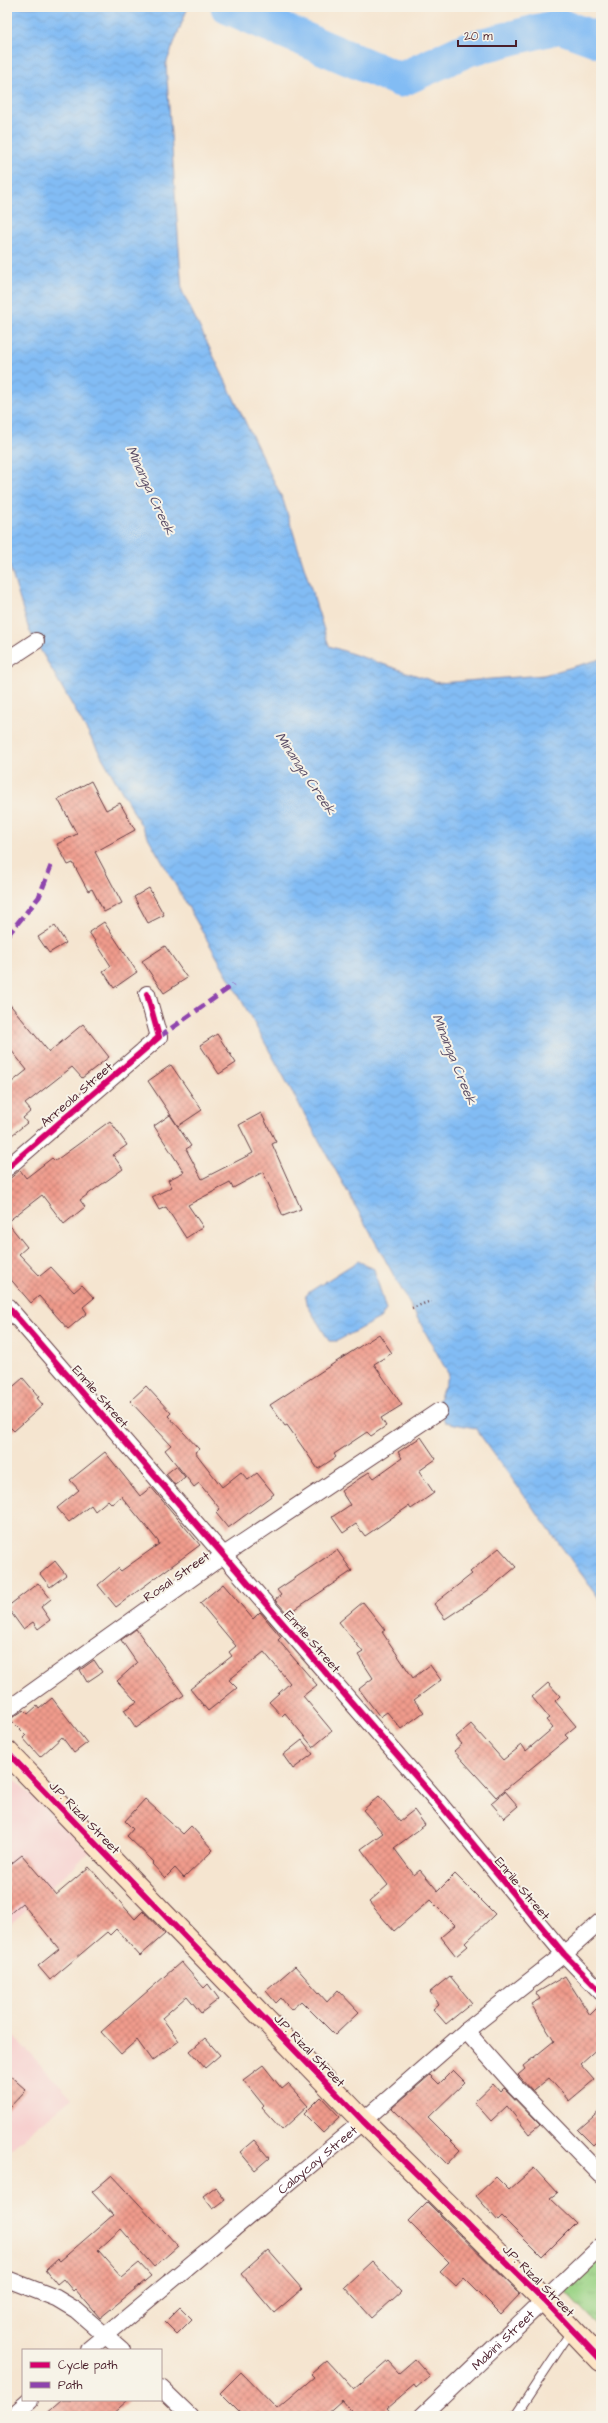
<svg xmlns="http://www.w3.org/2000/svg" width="608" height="2423" font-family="'Architects Daughter',sans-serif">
<defs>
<pattern id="park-tufts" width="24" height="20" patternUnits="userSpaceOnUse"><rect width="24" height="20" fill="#9cd487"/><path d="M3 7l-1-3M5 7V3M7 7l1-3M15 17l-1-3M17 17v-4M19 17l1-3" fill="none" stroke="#88b675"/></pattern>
<pattern id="water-waves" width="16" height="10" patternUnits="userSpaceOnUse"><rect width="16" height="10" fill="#82bcf4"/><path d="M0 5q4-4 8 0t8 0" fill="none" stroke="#72a1d1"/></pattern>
<pattern id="building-cross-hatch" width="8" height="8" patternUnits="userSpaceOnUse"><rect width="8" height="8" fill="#f09b8c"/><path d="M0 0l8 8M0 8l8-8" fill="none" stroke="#c47e73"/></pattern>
</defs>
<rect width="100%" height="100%" fill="#f7f3e8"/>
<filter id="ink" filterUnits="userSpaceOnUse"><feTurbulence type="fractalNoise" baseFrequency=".025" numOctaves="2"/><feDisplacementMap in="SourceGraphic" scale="8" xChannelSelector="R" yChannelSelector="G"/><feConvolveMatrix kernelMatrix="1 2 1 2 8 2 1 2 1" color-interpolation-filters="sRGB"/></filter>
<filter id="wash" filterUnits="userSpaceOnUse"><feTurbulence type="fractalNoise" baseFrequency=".012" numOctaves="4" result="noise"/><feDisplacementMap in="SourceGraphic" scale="16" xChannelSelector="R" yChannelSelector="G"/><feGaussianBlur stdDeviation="0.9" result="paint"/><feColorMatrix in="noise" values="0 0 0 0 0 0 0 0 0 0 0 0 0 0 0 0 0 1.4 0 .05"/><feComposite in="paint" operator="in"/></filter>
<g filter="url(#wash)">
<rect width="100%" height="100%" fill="#f5e5d0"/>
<path fill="#f7d0cf" d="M7,1772l83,80 -83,75z
M7,2029l65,69 -65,54z"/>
<path fill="url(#park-tufts)" stroke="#737a59" d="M601,2252v77l-36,-38z"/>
<path fill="url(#water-waves)" stroke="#666e90" d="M7,7h181l-22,57 16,227 101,209 46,146 110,37 105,-8 57,-16v942l-126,-173 -30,-6 -8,-18 12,-29 -216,-390 -204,-355 -22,-73z
M358,1261l16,8 12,41 -6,8 -43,23h-8l-23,-38 -1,-6 4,-5z"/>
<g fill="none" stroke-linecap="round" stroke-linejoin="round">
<path stroke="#82bcf4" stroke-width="35" d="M228,7l172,73 68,-31 92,-23 41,15"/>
</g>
<g id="blocks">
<path fill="url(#building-cross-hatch)" d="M91,781l15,29 14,-7 15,27 -40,22 27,51 -18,9 -12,-23 -4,2 -15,-28 -5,2 -11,-21 20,-10 -19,-35z
M149,888l15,27 -16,8 -14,-26z
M104,922l33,50 -23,16 -11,-17 8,-5 -22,-34z
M55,926l11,17 -17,10 -11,-16z
M165,946l22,32 -23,15 -22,-32z
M7,1001l42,51 34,-28 26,33 -27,21 -10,-11 -47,37 6,7 -8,7 4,5 -20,16v-53l20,-16 -20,-25z
M217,1034l19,29 -17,11 -19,-29z
M171,1065l31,45 -24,16 -30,-45z
M261,1113l15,29 -4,2 29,65 -18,7 -20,-44 -30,16 -3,-5 -42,22 15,22 -17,11 -20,-31 -7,3 -7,-13 20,-10 -4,-7 16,-8 -30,-46 16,-11 21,31 -5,3 16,30 51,-26 -14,-28z
M110,1121l17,24 -14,10 10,14 -43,31 5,7 -21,17 -22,-29 -35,27v-41l13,-11 6,8 26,-20 3,3z
M7,1222l20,25 -8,7 21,22 11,-9 23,25 8,-7 12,13 -11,9 4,6 -19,16 -29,-33 -8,7 -24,-28z
M379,1334l13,19 -18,11 28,41 -21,13 5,8 -15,10 -4,-4 -33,22 2,3 -18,12 -31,-44 -2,1 -15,-21z
M23,1378l16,19 -2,1 6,7 -29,26 -7,-7v-32z
M146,1386l25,27 -3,3 31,33 -4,3 27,35 19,-15 7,8 9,-7 17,21 -46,34 -12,-15 4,-4 -21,-26 -5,4 -29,-37 6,-5 -41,-44z
M421,1437l15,22 -17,12 15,22 -23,16 -2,-3 -44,30 -9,-12 -13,9 -11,-16 18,-12 -9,-14 28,-19 5,6 28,-20 -4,-6z
M105,1452l35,44 11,-9 49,58 -84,62 -18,-22 20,-17 3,3 38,-27 -1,-3 -37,-45 -9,8 -4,-4 -13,11 -4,-6 -22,17 -12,-14 22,-18 -9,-10z
M176,1466l9,11 -10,8 -9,-11z
M499,1548l17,19 -29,24 -42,28 -11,-15 38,-30 -2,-2z
M337,1550l15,21 -64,43 -13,-14 6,-5 -4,-5z
M55,1561l11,14 -16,12 -10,-13z
M38,1583l13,16 -10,8 9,13 -12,9 -5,-7 -10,7 -16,-22z
M223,1584l30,35 7,-7 21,25 -3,3 39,45 -14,11 29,35 -19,16 -28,-34 -3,3 -13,-14 21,-19 -26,-31 -35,28 8,8 -29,23 -18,-22 42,-33 -3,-4 7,-6 -36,-43z
M363,1602l22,28 -3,2 31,46 17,-13 11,15 -27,20 10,12 -23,17 -14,-17 -7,5 -21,-28 14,-11 -15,-23 5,-3 -24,-30z
M136,1629l48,66 -48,33 -12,-18 13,-8 -20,-21 20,-18 -16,-23z
M94,1660l8,12 -15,10 -7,-12z
M548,1683l12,13 -5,5 21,25 -11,9 3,3 -72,59 -42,-46 8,-7 -6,-7 15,-13 32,36 19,-15 4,6 27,-23 -7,-8 3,-2 -17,-21z
M52,1698l35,45 -13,10 -12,-16 -22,20 -17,-19 3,-3 -16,-16 14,-9 4,4 9,-8 2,3z
M302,1740l11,14 -20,15 -10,-14z
M505,1791l13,15 -14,12 -13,-15z
M379,1796l21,25 14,-11 11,15 -31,23 20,27 6,-5 18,21 17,-17 40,40 -30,29 3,3 -12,10 -15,-19 14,-12 -25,-25 -36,31 -25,-29 19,-17 -27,-36 22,-16 -20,-23z
M145,1799l38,35 8,-8 22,24 -29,28 -9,-10 -10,10 -13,-14 2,-2 -27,-26 6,-7 -8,-8z
M22,1855l34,40 33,-28 46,52 8,-8 22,23 -25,22 -24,-27 -6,6 -3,-3 -57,48 -12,-14 21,-17 -37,-46 -15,13v-49z
M181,1962l23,26 4,-4 11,15 -18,14 -14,-17 -25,22 17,23 -27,20 -15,-21 -16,14 -20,-22z
M295,1966l32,36 11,-12 21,22 -24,23 -34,-34 -10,9 -10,-12 -5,5 -10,-12z
M450,1976l22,27 -26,21 -13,-15 6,-5 -9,-12z
M565,1976l25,39 11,-11v41l-21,19 14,16 -25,21 -20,-23 -16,13 -15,-16 7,-6 -2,-3 31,-25 -23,-37 9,-5 -4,-6z
M205,2038l15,17 -15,13 -15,-17z
M263,2065l19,24 6,-5 20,22 -26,24 -20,-22 2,-2 -21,-26z
M453,2070l12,12 -37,36 32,32 -13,14 -55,-56 38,-33 9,9z
M7,2073l19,17 -19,20z
M493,2084l7,8 4,-4 36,37 -11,9 -22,-28 -16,15 -17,-19z
M321,2097l19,20 -17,16 -19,-19z
M601,2110v27l-8,8 -15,-15z
M254,2140l15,18 -14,12 -15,-18z
M534,2168l23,25 -7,5 26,25 -34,34 -40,-40 -4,4 -22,-25 20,-19 13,13z
M112,2175l66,71 -24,21 -33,-38 -23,21 24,27 17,-14 12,13 -51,42 -25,-29 -2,2 -10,-12 -6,5 -11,-14 12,-11 2,2 53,-46 -21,-23z
M215,2187l10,13 -12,9 -10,-13z
M427,2202l93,92 -19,20 -37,-37 -8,9 -16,-15 9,-9 -41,-41z
M268,2250l34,39 -28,24 -33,-39z
M372,2261l29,31 -29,26 -28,-31z
M180,2307l12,12 -15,15 -12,-12z
M415,2359l15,17 -14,12 -2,-3 -27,23 7,8h-38l-14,-16 -18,16h-81l-23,-23 21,-21 36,37 37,-32 -3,-3 16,-14 27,30 34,-29 11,12z
M61,2400h67l-18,16h-67z"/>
</g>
</g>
<g filter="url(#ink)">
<use href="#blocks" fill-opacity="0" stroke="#643d44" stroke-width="1"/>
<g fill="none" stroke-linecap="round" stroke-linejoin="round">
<defs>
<path id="lane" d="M515,2416l57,-86"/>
<g id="street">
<path d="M7,660l29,-19"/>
<path d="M7,1168l152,-131 -12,-43"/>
<path d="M7,1306l432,497 125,151 37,38"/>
<path d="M7,1710l217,-155 215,-144"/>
<path d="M466,2031l48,54 87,90"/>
<path d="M7,2279l49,19 20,12 46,40"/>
<path id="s1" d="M88,2350l275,-229 103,-90 98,-77 37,-33"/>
<path d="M161,2388l29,28"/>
<path d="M12,2416l18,-16"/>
<path id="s2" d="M422,2416l179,-170"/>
</g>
<path id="secondary" d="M7,1752l356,369 182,180 56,59"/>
</defs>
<use href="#lane" stroke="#643d44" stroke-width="10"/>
<use href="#street" stroke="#643d44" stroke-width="18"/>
<use href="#secondary" stroke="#643d44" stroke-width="24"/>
<path stroke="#643d44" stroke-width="2.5" stroke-dasharray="1 3" stroke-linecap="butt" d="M412,1308l19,-7"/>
<use href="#lane" stroke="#fff" stroke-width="8"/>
<use href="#street" stroke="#fff" stroke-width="16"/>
<use href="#secondary" stroke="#fde5c5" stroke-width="22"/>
<path stroke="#8e44ad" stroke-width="5" stroke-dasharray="10 5" stroke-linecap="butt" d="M7,936l32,-39 12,-31
M159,1037l74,-52"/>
<defs>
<path id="cycleway" d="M7,1168l152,-131 -12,-43
M7,1306l432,497 125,151 37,38
M7,1752l356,369 182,180 56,59"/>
</defs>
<use href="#cycleway" stroke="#f7f3e8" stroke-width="8"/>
<use href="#cycleway" stroke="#d6006c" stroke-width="6"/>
</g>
</g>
<g text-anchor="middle" stroke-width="4" stroke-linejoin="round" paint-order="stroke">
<g font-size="13" fill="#4a1f2b" stroke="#f7f3e8">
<text transform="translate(76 1094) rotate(-41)" y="5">Arreola Street</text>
<text transform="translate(101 1396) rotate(49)" y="5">Enrile Street</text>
<text transform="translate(176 1576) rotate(-35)" y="5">Rosal Street</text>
<text transform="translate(313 1641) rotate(49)" y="5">Enrile Street</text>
<text transform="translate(85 1817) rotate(46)" y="5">J.P. Rizal Street</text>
<text transform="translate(523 1888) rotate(50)" y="5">Enrile Street</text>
<text transform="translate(310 2050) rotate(46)" y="5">J.P. Rizal Street</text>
<text dy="5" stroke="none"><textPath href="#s1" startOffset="298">Calaycay Street</textPath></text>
<text transform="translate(539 2280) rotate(45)" y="5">J.P. Rizal Street</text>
<text dy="5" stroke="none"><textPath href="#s2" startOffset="111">Mabini Street</textPath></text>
</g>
<g font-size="14" font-style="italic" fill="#5b4e67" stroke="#f7f3e8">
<text transform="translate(151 490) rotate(65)" y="5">Minanga Creek</text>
<text transform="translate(306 773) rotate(56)" y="5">Minanga Creek</text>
<text transform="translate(455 1059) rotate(68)" y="5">Minanga Creek</text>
</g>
</g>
<rect width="608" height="2423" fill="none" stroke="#f7f3e8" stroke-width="24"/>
<rect x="22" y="2349" width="140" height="52" fill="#f7f3e8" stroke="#b29e9c"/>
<rect x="30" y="2362" width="20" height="6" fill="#d6006c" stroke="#b29e9c"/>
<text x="58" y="2369" font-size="12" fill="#4a1f2b">Cycle path</text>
<rect x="30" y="2382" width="20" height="6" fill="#8e44ad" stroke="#b29e9c"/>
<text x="58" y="2389" font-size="12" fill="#4a1f2b">Path</text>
<path d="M458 40v6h58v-6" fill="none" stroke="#4a1f2b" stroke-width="2"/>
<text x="464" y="40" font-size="12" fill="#4a1f2b" stroke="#f7f3e8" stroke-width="3" paint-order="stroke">20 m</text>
</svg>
